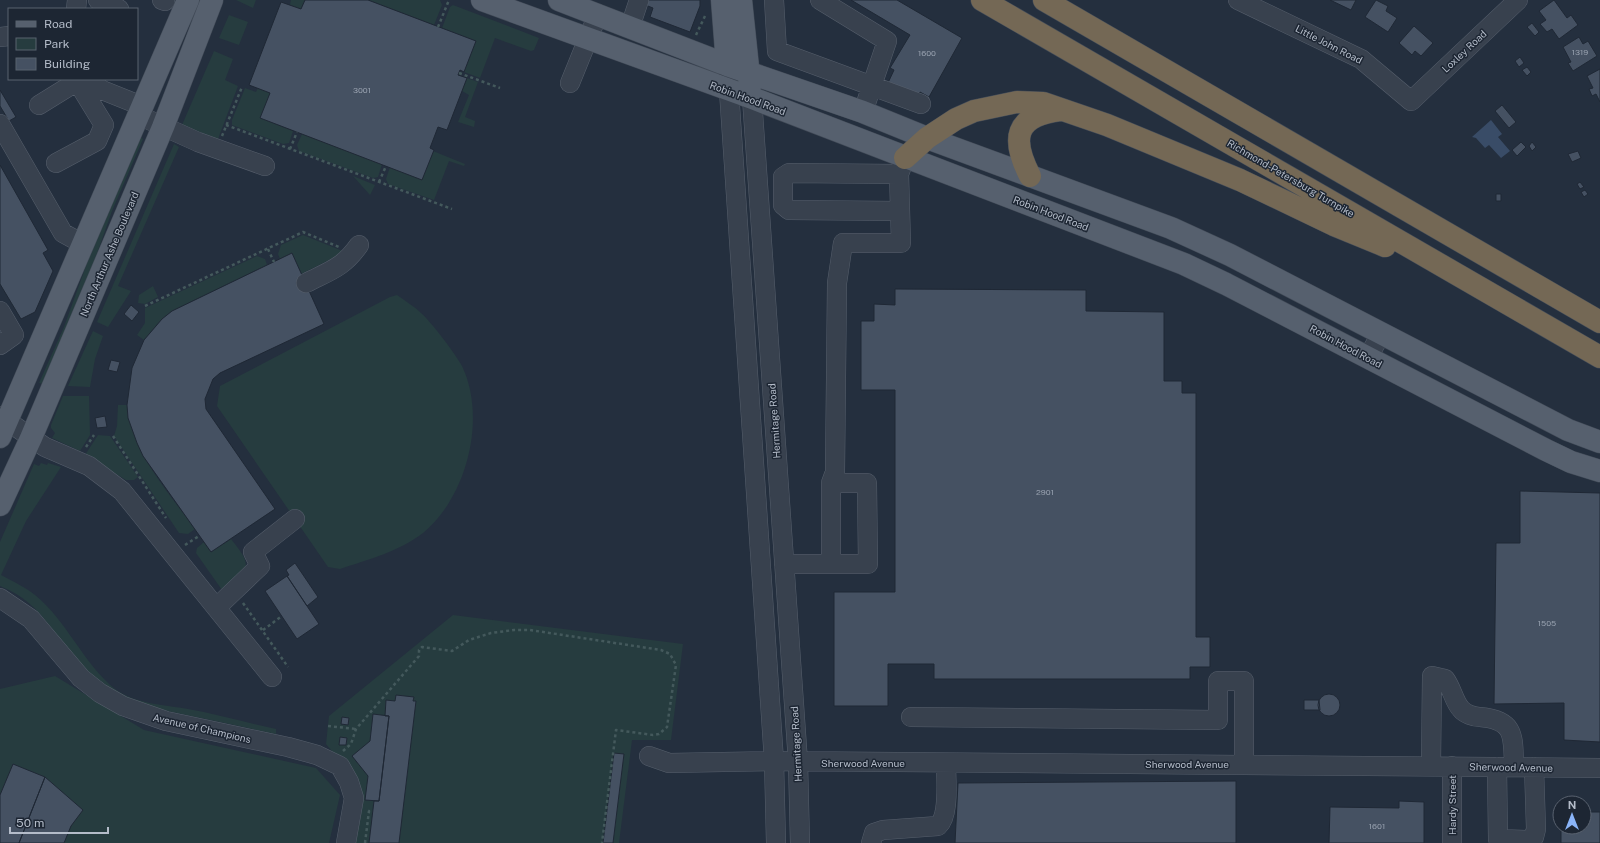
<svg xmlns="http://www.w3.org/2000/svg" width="1600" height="843" font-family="'Public Sans',sans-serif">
<rect width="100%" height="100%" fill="#242f3e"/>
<path fill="#263c3f" d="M236,0h20l-3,8z
M291,0h14l-4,9 -11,-4z
M368,0h72l2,5 -8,20z
M453,5l86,33 -5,12 -3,1 -36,-13 -15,40 -16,-6 12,-31 -34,-13 8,-21z
M229,15l19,7 -9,23 -20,-7z
M214,51l19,8 -8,21 13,6 -20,53 -36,-14z
M467,78l11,4 -13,35 10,4 -1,6 -16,-5 11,-27 -7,-4z
M245,88l11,4 2,-4 12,5 -9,25 32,13 -4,12 -6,1 -51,-19v-5z
M302,134l80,30 -4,13 -5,1 -74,-27 -2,-6z
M140,137l3,2 -31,72 -37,105 -31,68 -5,-1 25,-56 36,-100z
M174,144l5,3 -61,139 13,5 -23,36 -11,-5z
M433,151l32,13 -1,2 -15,-5 -15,39 -46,-16 -2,-5 4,-12 32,12z
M353,176l22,9 -5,10z
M303,235l42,17 -44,22 -9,-21 -12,6 -2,-5 3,-9z
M257,256l8,3 2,6 -95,46 -10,8 -18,21 -7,-5 8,-12v-15z
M153,286l5,11 -13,7 -7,-1 1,-8z
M397,295c8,6 17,11 24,18 11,10 34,40 41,53 25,52 5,131 -39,167 -23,18 -56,27 -83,36l-12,-2 -111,-161 3,-20 170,-89z
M93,331l10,5 -8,23 -5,28 -22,-1z
M63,396h26l1,39 -10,16 -28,-13 3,-5 -4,-5v-3z
M118,405h9c5,48 41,86 68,124l-7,5 -9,-1 -65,-97 3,-10z
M98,435l12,1 28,41 -4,3h-8l-41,-25z
M41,463l6,2 1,-2 13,4 -35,54 -25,54c11,6 24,12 34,20 32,26 48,68 80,94 20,15 50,16 73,20 29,5 59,14 88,20v5c-25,-5 -50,-11 -75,-16 -40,-8 -80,-16 -111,-44 -35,-30 -43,-70 -90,-88v-44l34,-78 5,2z
M231,539c5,7 18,20 14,29l-23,22 -26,-37 1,-5 7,-6 7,10z
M453,615l230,29 -12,96h-39l-13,103h-269l10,-58 -34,-41 3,-28z
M55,676l89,54 172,38 24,27 -11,48h-329v-154z"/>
<path fill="#394c67" d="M1491,120l11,14 -4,3 12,14 -9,7 -12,-13 -4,3 -9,-10 -4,-1z"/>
<path fill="#455162" stroke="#1f2835" d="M305,0h63l108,41 -12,31 -4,-2 -2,5 9,3 -20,52 -9,-3 -8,21 4,2 -12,30 -162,-62 10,-25 -21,-8 32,-83 20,7z
M641,0h59v6l-10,26 -40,-15 3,-9 -13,-5z
M851,0h46l65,38 -33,59 -9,-5 -2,3 -31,-10 7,-15 -4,-2 20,-33z
M1330,0h26l-5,10z
M1376,0l12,6 -2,5 11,7 -9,14 -23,-15z
M1554,0l13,18 4,-3 7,10 -19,14 -7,-10 -5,3 -7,-8 6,-4 -7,-9z
M1532,23l7,9 -4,4 -8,-9z
M1414,26l19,17 -12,13 -6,-5 -3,4 -13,-12z
M1579,37l4,7 5,-3 9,15 -24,15 -5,-8 3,-1 -8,-15z
M1520,57l4,6 -5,4 -4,-6z
M1527,67l4,5 -4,4 -5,-6z
M1600,69v33l-4,-8 -4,2 -3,-7 4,-1 -6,-12z
M0,90l16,27 -7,4 -9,-15z
M1502,105l14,17 -7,6 -14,-17z
M1521,142l5,5 -9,9 -5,-6z
M1532,142l4,5 -4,4 -3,-5z
M1578,151l3,7 -9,4 -4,-8z
M0,165l48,85 -5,3 10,18 -18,41 -14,7 -21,-35z
M1580,182l4,5 -4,2 -3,-5z
M1585,190l3,4 -4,3 -3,-5z
M1496,194h5v7h-5z
M292,253l32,71 -104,49 -7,6 -8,20 1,10 69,100 -64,43 -68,-96 -6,-13 -9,-25 -1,-13 5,-37 12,-28 18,-21 10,-8z
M895,289l191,1v21l78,1v69h18v12h14v244h14v30h-20v12h-256v-15h-46v42h-54v-114h61v-202h-34v-69h13v-17l21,1z
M131,305l8,7 -7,9 -8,-7z
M111,360l9,2 -3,10 -9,-2z
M105,416l2,11 -10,1 -2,-10z
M1520,491l80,2v249l-36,-2v-37l-70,1 2,-161h24z
M295,563l23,34 -11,9 -20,-30 2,-1 -3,-5z
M287,576l32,48 -22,15 -32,-48z
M1318 705a11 11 0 1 1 22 0a11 11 0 1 1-22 0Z
M396,695l18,2 -1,4h3l-17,142h-30l5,-42h5l10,-85h-4l1,-16 9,1z
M1304,700h15l1,10h-16z
M373,714l16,2 -10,85 -14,-1 3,-24 -16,-20 18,-15z
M342,717l7,1 -1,7 -7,-1z
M340,737l7,1 -1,7h-7z
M614,753l10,1 -11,89h-10z
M13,764l32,13 -26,66h-19v-48z
M45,777l38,33 -12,16 -7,17h-45z
M1236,781v62h-281l3,-60z
M1399,801l25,1v41h-95l1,-36 69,1z
M1584,812h16v31h-39v-16h23z"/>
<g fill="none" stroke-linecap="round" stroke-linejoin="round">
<defs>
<path id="minor" d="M98,0l21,9
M162,0l3,1
M774,0l3,51 144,53
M820,0l67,41 -24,71
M1238,0l123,59 50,42 107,-101
M76,9l1,-9
M630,27l9,-27
M0,37l9,-1
M728,76l46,685 2,82
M88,79l14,11 40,16
M570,83l28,-69
M752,98l46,664 2,81
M39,105l42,-26
M138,115l60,27 67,24
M0,124l63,109 20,11
M56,163l41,-22 7,-16 -27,-44
M899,174l-110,-1 -6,4v28l6,5 111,1
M306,283c23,-12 37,-15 53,-38
M0,311l14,24 -14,10
M1368,357l13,-23
M0,416l45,31 44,19 33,25 150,186
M784,564h47v-81l4,-11 2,-189 6,-40h58l-2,-69 6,-16
M831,564h37l-1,-81h-36
M0,598l31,21 50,59 19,15 23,13 43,15 122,26 29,8 23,11 9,16 5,16 -8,45
M217,607l43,-41 -7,-14 42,-33
M911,717l307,3v-39h26v84
M649,756l20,7 105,-2 826,7
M1431,766l1,-90 13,3c7,9 9,23 16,30 4,5 13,8 19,8 36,3 33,20 34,50
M1497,767l1,72 31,1 5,-3 2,-8 -2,-62
M871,843l3,-10 9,-3 55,-4c12,-11 8,-46 8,-63
M1452,843v-77"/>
<path id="major" d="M482,0l270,98 432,166 42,20 320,166 25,12 29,9
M559,0l168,65 136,47 64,26 244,90 59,27 338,175 32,12
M722,0l5,65
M741,0l9,86
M0,437l188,-437
M0,505l31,-67 132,-311 49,-127"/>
<path id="highway" d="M982,0l618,357
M1044,0l556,322
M905,158l22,-20 29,-19 18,-8 43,-9 26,1 64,22 133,55 94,45 51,21
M1030,176c-19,-37 -16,-60 30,-66"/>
</defs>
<use href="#minor" stroke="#565f6c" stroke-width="20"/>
<use href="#major" stroke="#414a57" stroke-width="23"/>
<use href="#highway" stroke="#434c59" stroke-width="23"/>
<path stroke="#44595c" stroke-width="2.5" stroke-dasharray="3 3" stroke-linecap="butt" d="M438,27l11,-27
M696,35l9,-19
M459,73l41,15
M226,125l226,84
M222,136l20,-49
M290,149l7,-17
M379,182l7,-16
M268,249l6,13
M145,306l158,-74 36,15
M113,436l53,82
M86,447l8,-12
M185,545l14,-9
M243,603l45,64
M263,630l19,-14
M328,726l28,3
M343,751l8,-7 5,-15 63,-73v-6l3,-3 30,4 17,-11 22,-7 23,-3h16l131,20 9,4 6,11 -9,62 -8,7 -6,1 -37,-5 -14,113
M365,843l4,-32h-2"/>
<use href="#minor" stroke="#38414e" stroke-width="19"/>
<use href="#major" stroke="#56606e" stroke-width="22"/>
<use href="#highway" stroke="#746855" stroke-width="22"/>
</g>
<g text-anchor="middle" stroke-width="3" stroke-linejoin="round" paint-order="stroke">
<g font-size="8" fill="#98a1af">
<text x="1580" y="55">1319</text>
<text x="927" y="56">1600</text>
<text x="362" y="93">3001</text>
<text x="1045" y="495">2901</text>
<text x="1547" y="626">1505</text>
<text x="1377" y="829">1601</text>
</g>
<g font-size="10" fill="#b4bcc9" stroke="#1d2633">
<text transform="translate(1329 44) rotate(27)" y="4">Little John Road</text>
<text transform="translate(1464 51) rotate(-43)" y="4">Loxley Road</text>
<text transform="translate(748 98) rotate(20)" y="4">Robin Hood Road</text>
<text transform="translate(1291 178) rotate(30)" y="4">Richmond-Petersburg Turnpike</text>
<text transform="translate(1051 213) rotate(21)" y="4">Robin Hood Road</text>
<text transform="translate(109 254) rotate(-67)" y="4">North Arthur Ashe Boulevard</text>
<text transform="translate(1346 346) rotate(28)" y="4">Robin Hood Road</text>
<text transform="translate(774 421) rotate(-94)" y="4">Hermitage Road</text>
<text transform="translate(202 728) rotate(13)" y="4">Avenue of Champions</text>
<text transform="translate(796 744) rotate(-93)" y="4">Hermitage Road</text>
<text x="863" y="767">Sherwood Avenue</text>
<text x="1187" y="768">Sherwood Avenue</text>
<text transform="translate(1511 767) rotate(1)" y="4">Sherwood Avenue</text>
<text transform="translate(1452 805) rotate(-90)" y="4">Hardy Street</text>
</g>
</g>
<rect x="8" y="8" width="130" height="72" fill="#1d2633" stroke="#59626f"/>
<rect x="16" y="21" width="20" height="6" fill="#56606e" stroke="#59626f"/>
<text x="44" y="28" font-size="12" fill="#b4bcc9">Road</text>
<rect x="16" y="38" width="20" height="12" fill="#263c3f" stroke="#59626f"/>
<text x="44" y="48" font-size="12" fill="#b4bcc9">Park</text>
<rect x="16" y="58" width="20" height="12" fill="#455162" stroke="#59626f"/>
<text x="44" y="68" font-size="12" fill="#b4bcc9">Building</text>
<g transform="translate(1572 815)"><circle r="19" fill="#1d2633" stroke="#59626f"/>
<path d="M0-3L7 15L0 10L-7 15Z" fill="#8ab4f8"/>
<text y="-6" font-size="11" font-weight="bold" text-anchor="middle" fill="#b4bcc9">N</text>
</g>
<path d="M10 827v6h98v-6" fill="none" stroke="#b4bcc9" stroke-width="2"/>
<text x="16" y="827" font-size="12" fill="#b4bcc9" stroke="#1d2633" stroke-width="3" paint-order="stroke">50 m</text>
</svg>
